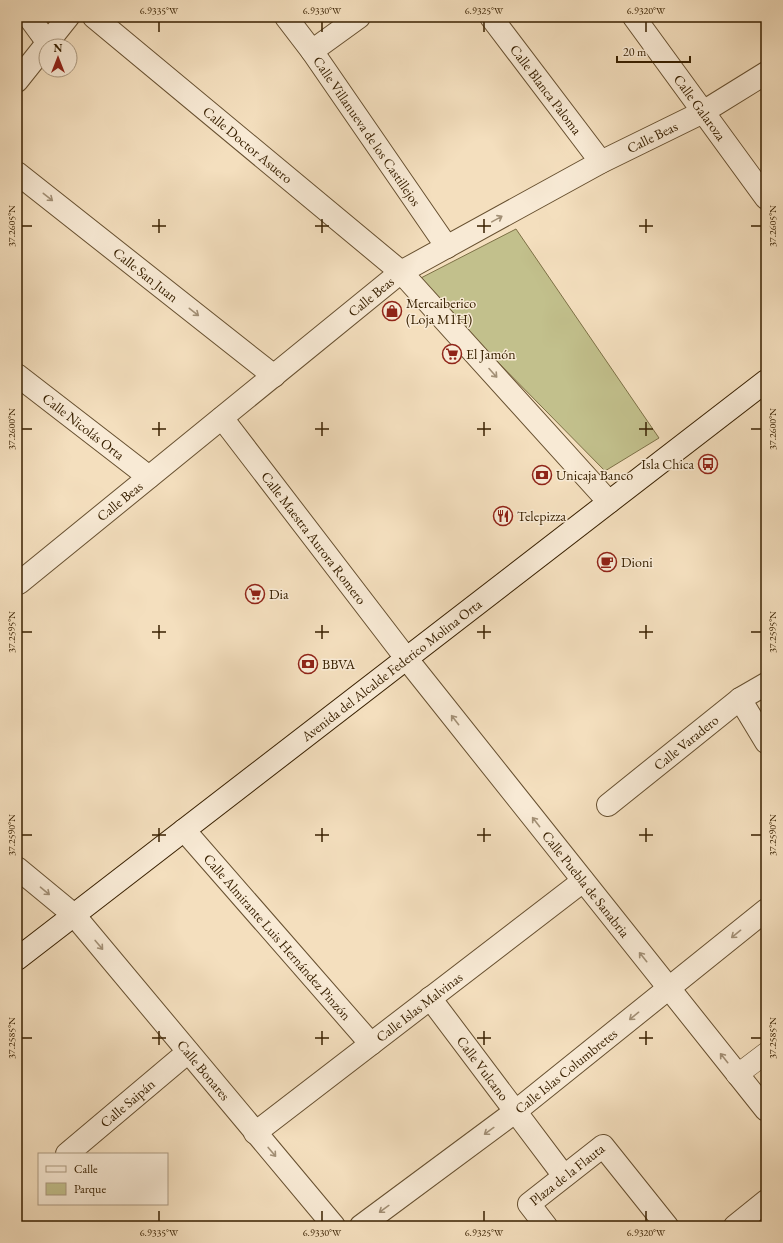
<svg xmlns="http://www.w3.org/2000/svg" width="783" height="1243" font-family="'EB Garamond',serif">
<rect width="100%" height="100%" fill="#f4dfbe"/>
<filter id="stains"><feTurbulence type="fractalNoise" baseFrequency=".005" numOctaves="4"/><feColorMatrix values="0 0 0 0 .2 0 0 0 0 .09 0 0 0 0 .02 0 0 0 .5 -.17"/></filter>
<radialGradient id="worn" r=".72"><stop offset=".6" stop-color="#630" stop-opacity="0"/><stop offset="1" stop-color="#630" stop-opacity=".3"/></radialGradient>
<path fill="#c2c08c" stroke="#7d7046" d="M516,229l143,209 -54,33 -188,-191z"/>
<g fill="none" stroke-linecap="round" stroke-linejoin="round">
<defs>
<path id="pedestrian" d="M737,1075l29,-22"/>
<g id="minor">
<path d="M29,17l19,26"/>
<path id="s1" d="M94,17l307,255 208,230"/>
<path id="s2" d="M286,17l26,34 135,196"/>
<path id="s3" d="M491,17l110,145"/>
<path d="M312,51l47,-34"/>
<path d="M17,81l51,-64"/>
<path id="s4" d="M17,173l257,203"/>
<path id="s5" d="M17,375l132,102"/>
<path id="s6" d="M222,418l184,240"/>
<path id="s7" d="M17,582l2,1 382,-311 200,-110 102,-50 63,-39"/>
<path d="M740,699l26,43"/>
<path id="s8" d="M608,805l132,-106 26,-15"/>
<path id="s9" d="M184,830l187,214"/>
<path id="s10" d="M430,998l134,178"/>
<path id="s11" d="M255,1133l328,-252"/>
<path id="s12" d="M67,1154l121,-102"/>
<path id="s13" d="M361,1226l155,-115 250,-201"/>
<path id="s14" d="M546,1226l-17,-22 74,-58 64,80"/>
</g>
<g id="tertiary">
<path id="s15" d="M634,17l132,181"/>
<path id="s16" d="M406,658l360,452"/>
<path id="s17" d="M17,868l57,47 260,311"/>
<path d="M735,1226l31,-25"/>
</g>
<g id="secondary">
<path id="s18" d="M17,959l749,-578"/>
</g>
</defs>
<use href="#pedestrian" stroke="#675030" stroke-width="22"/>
<use href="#minor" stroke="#675030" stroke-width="24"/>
<use href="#tertiary" stroke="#675030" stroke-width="24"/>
<use href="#secondary" stroke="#382000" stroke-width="24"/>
<use href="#pedestrian" stroke="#f8ead5" stroke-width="21"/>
<use href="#minor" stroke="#f8ead5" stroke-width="22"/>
<use href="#tertiary" stroke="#f8ead5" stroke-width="22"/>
<use href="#secondary" stroke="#f8ead5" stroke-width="22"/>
</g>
<defs><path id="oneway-shaft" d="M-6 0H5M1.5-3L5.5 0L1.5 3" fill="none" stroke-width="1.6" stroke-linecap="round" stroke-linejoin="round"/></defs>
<g stroke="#a28f75">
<use href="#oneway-shaft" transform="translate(48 197) rotate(38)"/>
<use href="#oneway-shaft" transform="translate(497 219) rotate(-29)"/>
<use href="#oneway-shaft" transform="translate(194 312) rotate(38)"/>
<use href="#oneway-shaft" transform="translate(493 373) rotate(48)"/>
<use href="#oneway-shaft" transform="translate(455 720) rotate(-128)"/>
<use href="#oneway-shaft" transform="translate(536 822) rotate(-128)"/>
<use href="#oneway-shaft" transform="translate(45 891) rotate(40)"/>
<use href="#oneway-shaft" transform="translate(736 934) rotate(141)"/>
<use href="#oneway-shaft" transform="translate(99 945) rotate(50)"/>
<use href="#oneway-shaft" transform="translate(643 957) rotate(-129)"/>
<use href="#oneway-shaft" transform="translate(634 1016) rotate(141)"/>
<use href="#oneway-shaft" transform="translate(724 1058) rotate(-129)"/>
<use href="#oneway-shaft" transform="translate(489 1131) rotate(144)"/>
<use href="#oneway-shaft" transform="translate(272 1152) rotate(50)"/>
<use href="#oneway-shaft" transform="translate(384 1209) rotate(144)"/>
</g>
<path fill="none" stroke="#382000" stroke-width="1.5" d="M159,22v10M322,22v10M484,22v10M646,22v10M159,219v14M322,219v14M484,219v14M646,219v14M22,226h10M152,226h14M315,226h14M477,226h14M639,226h14M751,226h10M159,422v14M322,422v14M484,422v14M646,422v14M22,429h10M152,429h14M315,429h14M477,429h14M639,429h14M751,429h10M159,625v14M322,625v14M484,625v14M646,625v14M22,632h10M152,632h14M315,632h14M477,632h14M639,632h14M751,632h10M159,828v14M322,828v14M484,828v14M646,828v14M22,835h10M152,835h14M315,835h14M477,835h14M639,835h14M751,835h10M159,1031v14M322,1031v14M484,1031v14M646,1031v14M22,1038h10M152,1038h14M315,1038h14M477,1038h14M639,1038h14M751,1038h10M159,1211v10M322,1211v10M484,1211v10M646,1211v10"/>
<defs>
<symbol id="shop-ring" viewBox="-11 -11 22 22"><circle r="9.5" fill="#f8ead5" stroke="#8f2418" stroke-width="1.5"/><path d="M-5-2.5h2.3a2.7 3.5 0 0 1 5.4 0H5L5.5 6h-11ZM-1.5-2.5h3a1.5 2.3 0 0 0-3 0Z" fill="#8f2418"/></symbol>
<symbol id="supermarket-ring" viewBox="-11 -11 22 22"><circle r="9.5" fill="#f8ead5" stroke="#8f2418" stroke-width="1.5"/><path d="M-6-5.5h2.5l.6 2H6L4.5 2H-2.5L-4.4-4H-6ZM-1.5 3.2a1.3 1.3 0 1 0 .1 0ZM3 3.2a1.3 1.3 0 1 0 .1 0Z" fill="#8f2418"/></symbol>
<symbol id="bus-ring" viewBox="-11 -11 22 22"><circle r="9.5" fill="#f8ead5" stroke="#8f2418" stroke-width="1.5"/><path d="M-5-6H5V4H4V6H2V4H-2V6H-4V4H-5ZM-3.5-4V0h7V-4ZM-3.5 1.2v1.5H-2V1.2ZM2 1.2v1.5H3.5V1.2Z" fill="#8f2418"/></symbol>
<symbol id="bank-ring" viewBox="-11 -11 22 22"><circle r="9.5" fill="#f8ead5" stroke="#8f2418" stroke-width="1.5"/><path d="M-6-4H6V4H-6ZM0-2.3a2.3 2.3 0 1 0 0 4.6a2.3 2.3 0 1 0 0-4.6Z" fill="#8f2418"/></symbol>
<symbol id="restaurant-ring" viewBox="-11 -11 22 22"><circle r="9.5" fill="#f8ead5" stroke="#8f2418" stroke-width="1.5"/><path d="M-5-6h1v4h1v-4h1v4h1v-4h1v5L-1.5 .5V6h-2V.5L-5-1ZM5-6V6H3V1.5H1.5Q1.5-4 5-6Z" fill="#8f2418"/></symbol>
<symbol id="cafe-ring" viewBox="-11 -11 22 22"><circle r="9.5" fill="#f8ead5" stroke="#8f2418" stroke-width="1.5"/><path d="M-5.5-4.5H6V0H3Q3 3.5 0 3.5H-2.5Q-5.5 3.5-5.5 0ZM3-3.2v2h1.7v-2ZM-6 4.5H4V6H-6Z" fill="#8f2418"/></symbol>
</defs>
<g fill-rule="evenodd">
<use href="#shop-ring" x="381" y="300" width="22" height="22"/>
<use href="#supermarket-ring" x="441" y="343" width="22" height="22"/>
<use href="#bus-ring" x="697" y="453" width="22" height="22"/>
<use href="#bank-ring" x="531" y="464" width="22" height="22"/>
<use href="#restaurant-ring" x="492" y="505" width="22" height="22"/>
<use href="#cafe-ring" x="596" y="551" width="22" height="22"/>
<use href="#supermarket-ring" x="244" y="583" width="22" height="22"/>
<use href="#bank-ring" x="297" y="653" width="22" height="22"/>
</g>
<g text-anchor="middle" stroke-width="3" stroke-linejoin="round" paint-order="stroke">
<g font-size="14" fill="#382000" stroke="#f8ead5">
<text dy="5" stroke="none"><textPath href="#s3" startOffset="91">Calle Blanca Paloma</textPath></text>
<text dy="5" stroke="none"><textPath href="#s15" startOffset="112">Calle Galaroza</textPath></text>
<text dy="5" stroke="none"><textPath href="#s2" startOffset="140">Calle Villanueva de los Castillejos</textPath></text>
<text dy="5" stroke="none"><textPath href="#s7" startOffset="780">Calle Beas</textPath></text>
<text dy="5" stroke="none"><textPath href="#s1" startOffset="200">Calle Doctor Asuero</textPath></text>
<text dy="5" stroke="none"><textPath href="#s4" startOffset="164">Calle San Juan</textPath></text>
<text dy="5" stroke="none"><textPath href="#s7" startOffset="456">Calle Beas</textPath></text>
<text dy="5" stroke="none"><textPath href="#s5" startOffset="84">Calle Nicolás Orta</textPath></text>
<text dy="5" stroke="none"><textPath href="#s7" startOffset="132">Calle Beas</textPath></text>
<text dy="5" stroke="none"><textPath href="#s6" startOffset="151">Calle Maestra Aurora Romero</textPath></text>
<text dy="5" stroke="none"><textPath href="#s18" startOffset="473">Avenida del Alcalde Federico Molina Orta</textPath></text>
<text dy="5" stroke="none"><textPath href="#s8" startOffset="100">Calle Varadero</textPath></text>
<text dy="5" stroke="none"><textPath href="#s16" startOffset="289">Calle Puebla de Sanabria</textPath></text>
<text dy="5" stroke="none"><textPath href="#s9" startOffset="142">Calle Almirante Luis Hernández Pinzón</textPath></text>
<text dy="5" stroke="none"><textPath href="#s11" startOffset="207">Calle Islas Malvinas</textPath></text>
<text dy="5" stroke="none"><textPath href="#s10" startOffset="88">Calle Vulcano</textPath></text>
<text dy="5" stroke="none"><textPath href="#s17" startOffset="276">Calle Bonares</textPath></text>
<text dy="5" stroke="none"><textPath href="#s13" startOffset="257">Calle Islas Columbretes</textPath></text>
<text dy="5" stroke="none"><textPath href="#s12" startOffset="79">Calle Saipán</textPath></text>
<text dy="5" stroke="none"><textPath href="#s14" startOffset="76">Plaza de la Flauta</textPath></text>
</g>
<g font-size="14" fill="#382000" stroke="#f8ead5" text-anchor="start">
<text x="406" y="308">Mercaiberico<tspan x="406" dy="16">(Loja M1H)</tspan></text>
<text x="466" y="359">El Jamón</text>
<text x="694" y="469" text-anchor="end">Isla Chica</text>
<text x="556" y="480">Unicaja Banco</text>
<text x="517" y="521">Telepizza</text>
<text x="621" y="567">Dioni</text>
<text x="269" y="599">Dia</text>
<text x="322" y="669">BBVA</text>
</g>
</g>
<rect width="783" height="1243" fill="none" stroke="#f4dfbe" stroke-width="44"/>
<rect x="38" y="1153" width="130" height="52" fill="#f8ead5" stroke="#ab9980"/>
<rect x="46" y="1166" width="20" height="6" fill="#f8ead5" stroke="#ab9980"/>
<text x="74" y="1173" font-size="12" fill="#382000">Calle</text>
<rect x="46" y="1183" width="20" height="12" fill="#c2c08c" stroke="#ab9980"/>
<text x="74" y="1193" font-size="12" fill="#382000">Parque</text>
<g transform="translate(58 58)"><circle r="19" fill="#f8ead5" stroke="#ab9980"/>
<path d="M0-3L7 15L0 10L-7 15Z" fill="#8f2418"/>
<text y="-6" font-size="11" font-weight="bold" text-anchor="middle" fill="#382000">N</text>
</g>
<path d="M617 56v6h73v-6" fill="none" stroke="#382000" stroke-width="2"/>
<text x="623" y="56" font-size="12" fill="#382000" stroke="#f8ead5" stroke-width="3" paint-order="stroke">20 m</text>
<rect x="22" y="22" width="739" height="1199" fill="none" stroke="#382000" stroke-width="1.5"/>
<g font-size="10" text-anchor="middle" fill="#382000">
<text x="159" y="14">6.9335°W</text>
<text x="322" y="14">6.9330°W</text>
<text x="484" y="14">6.9325°W</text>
<text x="646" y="14">6.9320°W</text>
<text transform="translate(11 226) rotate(-90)" y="4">37.2605°N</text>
<text transform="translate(772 226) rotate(-90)" y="4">37.2605°N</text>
<text transform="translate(11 429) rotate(-90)" y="4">37.2600°N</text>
<text transform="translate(772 429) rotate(-90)" y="4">37.2600°N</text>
<text transform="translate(11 632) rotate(-90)" y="4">37.2595°N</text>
<text transform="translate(772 632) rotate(-90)" y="4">37.2595°N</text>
<text transform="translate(11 835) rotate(-90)" y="4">37.2590°N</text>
<text transform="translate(772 835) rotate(-90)" y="4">37.2590°N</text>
<text transform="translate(11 1038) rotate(-90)" y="4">37.2585°N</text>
<text transform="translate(772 1038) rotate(-90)" y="4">37.2585°N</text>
<text x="159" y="1236">6.9335°W</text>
<text x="322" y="1236">6.9330°W</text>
<text x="484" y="1236">6.9325°W</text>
<text x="646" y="1236">6.9320°W</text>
</g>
<rect width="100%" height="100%" filter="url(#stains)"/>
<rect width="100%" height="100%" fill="url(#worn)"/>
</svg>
